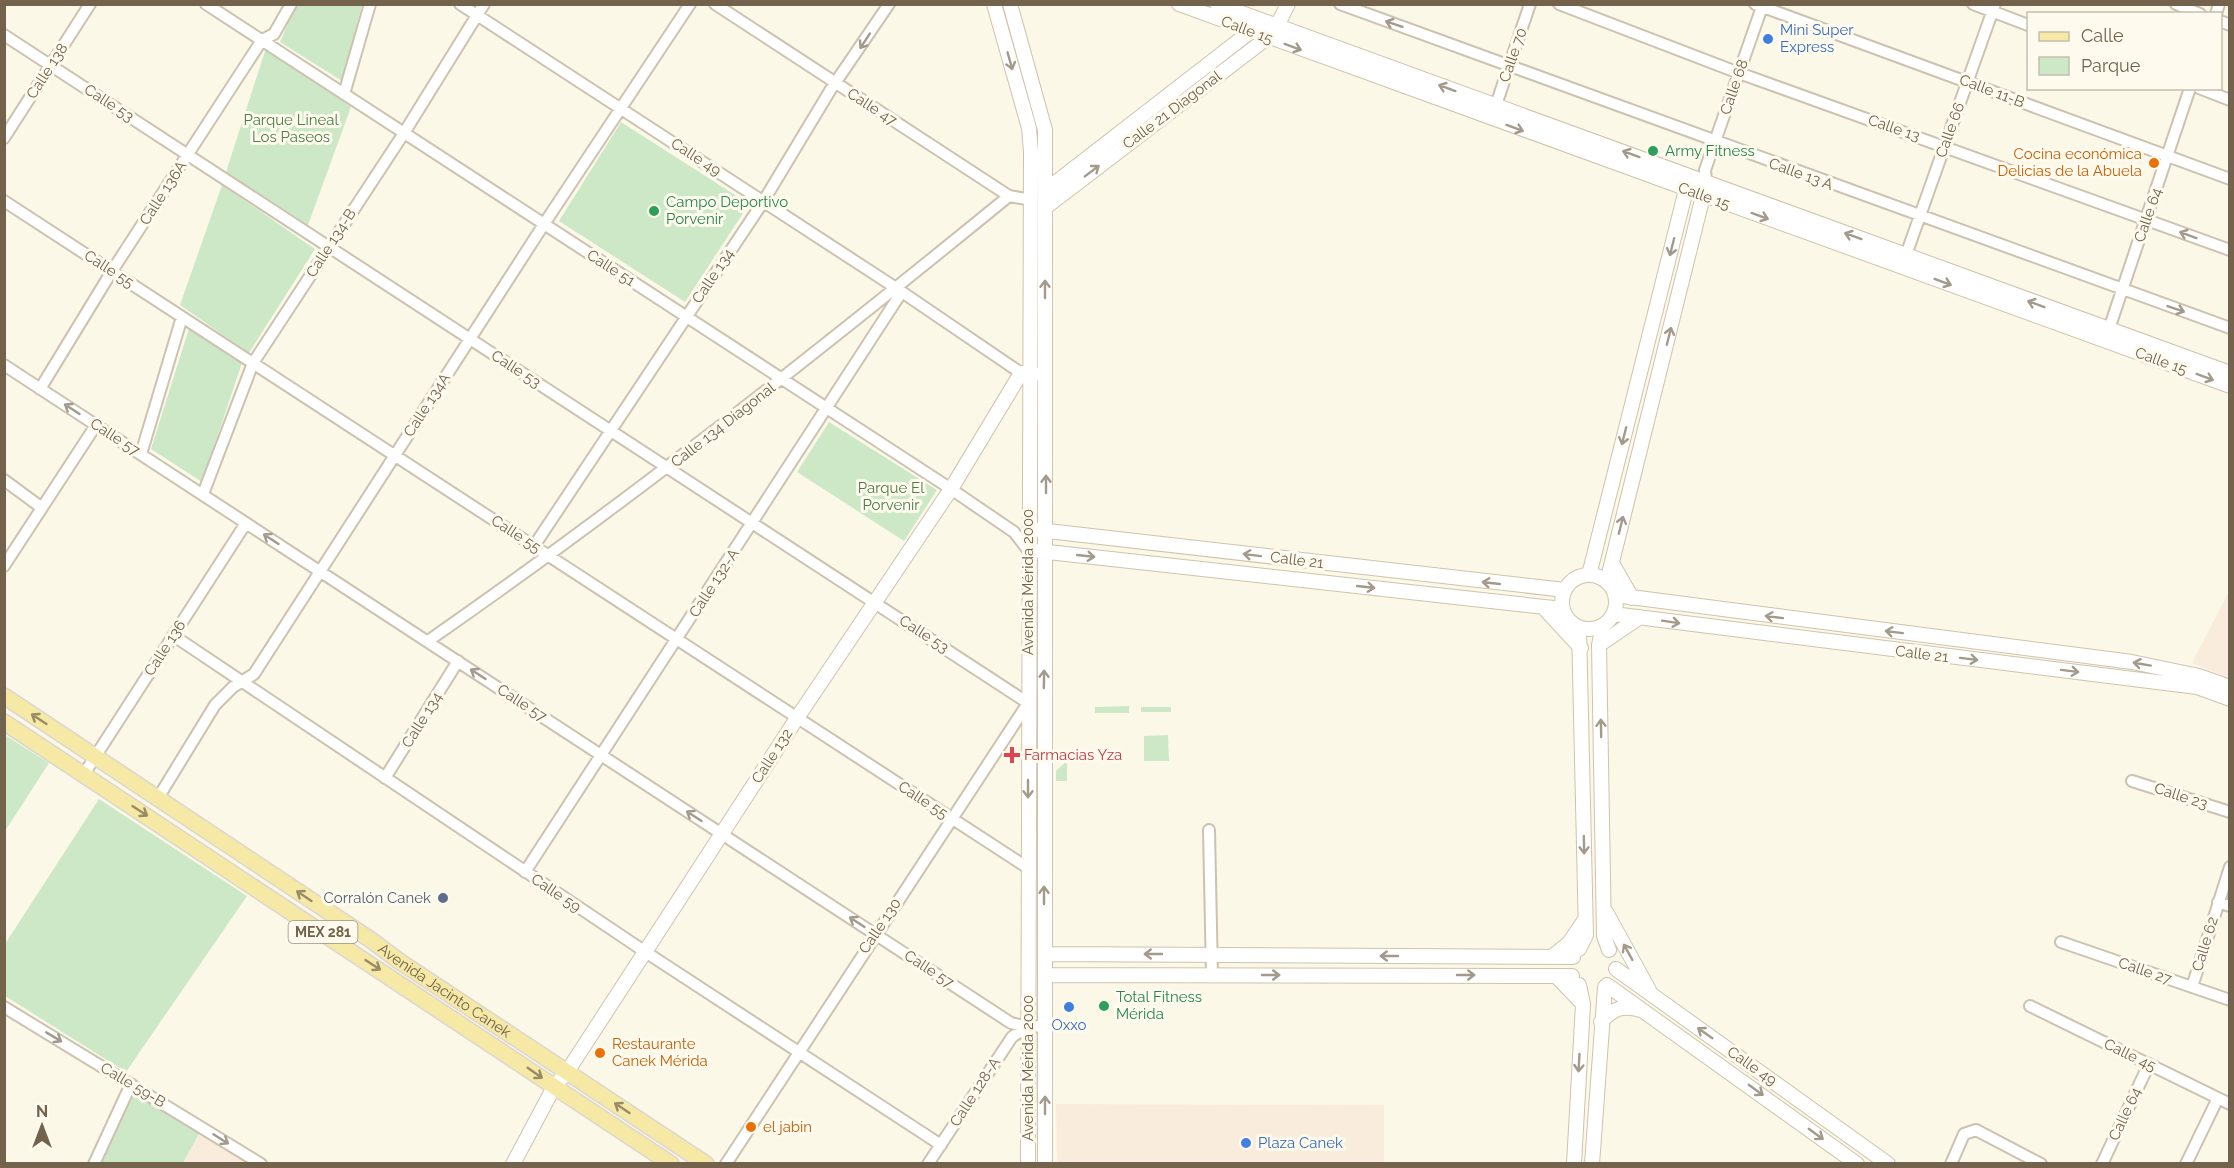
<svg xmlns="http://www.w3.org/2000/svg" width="2234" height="1168" font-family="Raleway,sans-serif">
<rect width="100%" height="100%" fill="#fbf8e8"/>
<path fill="#faecdd" d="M2229,591v87l-37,-15z
M1056,1104l328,1v58h-327z
M200,1132l50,31 -67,1z"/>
<path fill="#cde8c7" d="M296,5h66l-20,76 -62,-39z
M266,48l85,59 -43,118 -82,-53z
M621,122l128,82 -64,98 -126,-81z
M222,185l93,64 -66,104 -69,-48z
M190,325l53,35 -41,122 -51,-33z
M829,422l108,68 -33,51 -107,-69z
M1129,706v7h-34v-6z
M1141,707h30v5h-30z
M5,735l44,28 -44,68z
M1168,735l1,26h-25v-25z
M1067,761v20h-11v-10z
M99,799l148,97 -121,176 -121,-76v-52z
M127,1091l73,41 -17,31 -89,1z"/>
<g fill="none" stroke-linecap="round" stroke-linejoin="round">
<defs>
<path id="street" d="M206,4l742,483 66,45 14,18
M460,4l436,284 125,85
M715,4l294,192 23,4
M1340,4l890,324
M1559,4l180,69 491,177
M1755,4l475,175
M1973,4l55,21
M2176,4l24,10
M2216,14l3,-10
M2220,21l10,4
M4,35l1024,668
M2199,88l31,12
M344,94l26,-90
M1496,105l34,-101
M4,138l86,-134
M1706,181l-1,-11 58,-166
M4,201l1024,667
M1906,255l89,-251
M2107,335l83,-247
M4,365l1007,658 16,4 18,-1
M40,389l72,-118 150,-231 12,-6 17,-30
M141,454l41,-137
M4,480l38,28
M203,494l50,-131 151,-230 80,-129
M534,546l229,-344 68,-113 58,-85
M4,566l92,-141
M174,636l470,315 297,194
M428,641c200,-139 391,-290 581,-445
M84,774l162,-251
M385,778l73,-117
M2132,781l98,31
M158,798l57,-93 18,-18 21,-13 290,-450 146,-220
M1209,830l3,145
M525,872l376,-579
M2218,902l12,4
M2061,942l169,58
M2192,987l38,-120
M2030,1006l200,98
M4,1007l257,157
M94,1164l37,-80
M726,1164l302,-461
M928,1164l84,-127 15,-10
M1951,1164l13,-30 12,-4 65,34
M2102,1164l47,-100
M2186,1164l32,-66"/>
<path id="secondary" d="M994,4l35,124 2,24 -3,1012
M1010,4l35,126v1034
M1179,4l1051,382
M1217,4l1013,369
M1046,190l209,-162
M1046,207l221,-169 10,-12 11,-22
M1039,530l526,60
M1039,551l524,58
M1612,563l20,35
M1589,575l97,-385 6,-7
M1562 602a27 27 0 1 1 54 0a27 27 0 1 1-54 0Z
M1607,582l98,-394
M1615,595l517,67 67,14 31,11
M1543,607l38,41
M1613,614l584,73 33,12
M1603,625l-4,20 5,291 5,14
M1599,645l41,-28
M1606,912l43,78
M1579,949l7,-14 -7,-308
M1045,954l528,3
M1552,957l17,-14 15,-22
M1616,969l272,195
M1045,975l527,1
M1556,976l27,28
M1607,985l250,179
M1601,1022c12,-14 22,-17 40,-12
M513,1164l41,-77 13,-15 230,-354 154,-229 70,-116 14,1
M1574,1164l9,-160 -4,-19
M1592,1164l13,-177"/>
<g id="primary">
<path id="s1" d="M4,696l367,244 28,21 307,203"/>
<path d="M4,722l667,442"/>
</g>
</defs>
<use href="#street" stroke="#ccc2af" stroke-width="14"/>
<use href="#secondary" stroke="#cfc3ac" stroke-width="16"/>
<use href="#primary" stroke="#dbd6d1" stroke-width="18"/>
<use href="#street" stroke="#fff" stroke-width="10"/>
<use href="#secondary" stroke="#fff" stroke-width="14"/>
<use href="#primary" stroke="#f5e9a5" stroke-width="15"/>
</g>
<defs><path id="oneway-shaft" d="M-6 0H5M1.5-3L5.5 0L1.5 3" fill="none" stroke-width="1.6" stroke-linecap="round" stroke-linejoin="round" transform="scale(1.5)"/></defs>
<g stroke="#a49a8b">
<use href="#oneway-shaft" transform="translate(1394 24) rotate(-161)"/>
<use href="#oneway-shaft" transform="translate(865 41) rotate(123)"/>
<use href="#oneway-shaft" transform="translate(1293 47) rotate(20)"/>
<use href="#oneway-shaft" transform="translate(1010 61) rotate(74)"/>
<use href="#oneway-shaft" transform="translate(1447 88) rotate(-160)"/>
<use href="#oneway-shaft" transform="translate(1515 128) rotate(20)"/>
<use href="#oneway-shaft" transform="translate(1631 154) rotate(-160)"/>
<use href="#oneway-shaft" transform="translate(1092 171) rotate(-37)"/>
<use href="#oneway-shaft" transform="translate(1760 216) rotate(20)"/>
<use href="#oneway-shaft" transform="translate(2188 235) rotate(-160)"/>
<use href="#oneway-shaft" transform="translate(1853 236) rotate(-160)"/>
<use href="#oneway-shaft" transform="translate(1672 247) rotate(104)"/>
<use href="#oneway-shaft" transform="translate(1943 282) rotate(20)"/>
<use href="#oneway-shaft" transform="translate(1045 289) rotate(-90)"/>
<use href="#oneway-shaft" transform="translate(2036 304) rotate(-160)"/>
<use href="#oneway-shaft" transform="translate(2176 309) rotate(19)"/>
<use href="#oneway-shaft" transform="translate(1669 336) rotate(-76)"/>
<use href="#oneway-shaft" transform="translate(2205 377) rotate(20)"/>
<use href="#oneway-shaft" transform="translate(72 409) rotate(-147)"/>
<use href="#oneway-shaft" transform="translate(1624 436) rotate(104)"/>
<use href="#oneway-shaft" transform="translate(1046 484) rotate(-90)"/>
<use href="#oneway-shaft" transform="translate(1621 525) rotate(-76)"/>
<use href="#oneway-shaft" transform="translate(271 539) rotate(-147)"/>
<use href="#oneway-shaft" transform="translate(1252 555) rotate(-173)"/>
<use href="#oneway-shaft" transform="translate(1086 556) rotate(6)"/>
<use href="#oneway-shaft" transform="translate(1491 583) rotate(-174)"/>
<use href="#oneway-shaft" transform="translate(1366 587) rotate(6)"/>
<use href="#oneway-shaft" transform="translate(1774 617) rotate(-173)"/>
<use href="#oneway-shaft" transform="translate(1671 622) rotate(9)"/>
<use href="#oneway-shaft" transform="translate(1894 632) rotate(-173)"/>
<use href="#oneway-shaft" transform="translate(1969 659) rotate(7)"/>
<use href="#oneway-shaft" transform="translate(2142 664) rotate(-170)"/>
<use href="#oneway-shaft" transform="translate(2070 671) rotate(7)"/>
<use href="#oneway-shaft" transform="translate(478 674) rotate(-147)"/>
<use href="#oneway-shaft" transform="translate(1044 679) rotate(-89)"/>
<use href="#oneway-shaft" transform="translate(1601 728) rotate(-91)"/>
<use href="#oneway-shaft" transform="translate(1028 789) rotate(90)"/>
<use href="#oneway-shaft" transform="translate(694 816) rotate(-147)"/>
<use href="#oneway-shaft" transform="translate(1584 845) rotate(89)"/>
<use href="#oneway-shaft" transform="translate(1044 895) rotate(-90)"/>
<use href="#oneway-shaft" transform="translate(857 922) rotate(-147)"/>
<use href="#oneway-shaft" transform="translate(1628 952) rotate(-119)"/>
<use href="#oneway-shaft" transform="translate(1153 954) rotate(-180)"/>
<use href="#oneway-shaft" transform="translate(1389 956) rotate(-180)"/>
<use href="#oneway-shaft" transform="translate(1271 975)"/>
<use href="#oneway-shaft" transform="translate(1466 975)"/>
<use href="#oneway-shaft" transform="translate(1705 1033) rotate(-145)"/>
<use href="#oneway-shaft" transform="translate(54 1037) rotate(31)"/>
<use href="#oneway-shaft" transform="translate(1579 1063) rotate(93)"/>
<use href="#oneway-shaft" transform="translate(1756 1090) rotate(36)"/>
<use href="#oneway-shaft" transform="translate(1045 1105) rotate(-90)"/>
<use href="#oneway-shaft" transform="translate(1816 1134) rotate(36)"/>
<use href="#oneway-shaft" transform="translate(221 1139) rotate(32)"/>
</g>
<g stroke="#9a8b67">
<use href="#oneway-shaft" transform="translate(39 719) rotate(-147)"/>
<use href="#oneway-shaft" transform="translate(140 811) rotate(33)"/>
<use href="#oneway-shaft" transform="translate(304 896) rotate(-146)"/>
<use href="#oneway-shaft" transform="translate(373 965) rotate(33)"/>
<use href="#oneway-shaft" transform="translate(535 1073) rotate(35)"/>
<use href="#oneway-shaft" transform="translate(622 1108) rotate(-146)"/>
</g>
<g fill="#3f7fe0" stroke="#fefbee" stroke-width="2">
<circle cx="1768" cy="39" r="6"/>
<circle cx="1069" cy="1007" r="6"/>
<circle cx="1246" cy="1143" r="6"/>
</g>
<g fill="#2e9e5b" stroke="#fefbee" stroke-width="2">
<circle cx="1653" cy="151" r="6"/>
<circle cx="654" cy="211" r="6"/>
<circle cx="1104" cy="1006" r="6"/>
</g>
<g fill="#e8710a" stroke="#fefbee" stroke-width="2">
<circle cx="2154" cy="163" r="6"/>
<circle cx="600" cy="1053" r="6"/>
<circle cx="751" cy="1127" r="6"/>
</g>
<path fill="#e0444e" stroke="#fefbee" stroke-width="2" d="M1009 746h6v6h6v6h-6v6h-6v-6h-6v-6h6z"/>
<circle fill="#5c6f8a" stroke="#fefbee" stroke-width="2" cx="443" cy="898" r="6"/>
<g text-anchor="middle" stroke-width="6" stroke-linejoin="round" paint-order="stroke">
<rect fill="#fefbee" stroke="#9d917d" stroke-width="1.5" x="288.5" y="921" width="69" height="22" rx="4.5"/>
<g font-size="14" font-weight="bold" fill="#73634d">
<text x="323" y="937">MEX 281</text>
</g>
<g font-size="15" fill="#73634d" stroke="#fefbee">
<text transform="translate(1247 30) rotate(21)" y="5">Calle 15</text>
<text transform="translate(1513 55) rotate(-71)" y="5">Calle 70</text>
<text transform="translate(47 71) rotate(-57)" y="5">Calle 138</text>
<text transform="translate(1734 87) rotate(-71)" y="5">Calle 68</text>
<text transform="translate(1992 91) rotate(21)" y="5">Calle 11-B</text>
<text transform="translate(109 103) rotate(33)" y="5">Calle 53</text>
<text transform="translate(872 107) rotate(33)" y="5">Calle 47</text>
<text transform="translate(1172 110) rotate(-37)" y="5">Calle 21 Diagonal</text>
<text transform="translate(1894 128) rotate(19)" y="5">Calle 13</text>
<text transform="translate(1950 130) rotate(-70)" y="5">Calle 66</text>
<text transform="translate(696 157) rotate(33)" y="5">Calle 49</text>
<text transform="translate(1801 174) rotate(20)" y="5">Calle 13 A</text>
<text transform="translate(163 193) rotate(-57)" y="5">Calle 136A</text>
<text transform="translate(1704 196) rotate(20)" y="5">Calle 15</text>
<text transform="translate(2148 215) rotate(-71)" y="5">Calle 64</text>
<text transform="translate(331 243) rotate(-57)" y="5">Calle 134-B</text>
<text transform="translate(611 268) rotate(33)" y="5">Calle 51</text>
<text transform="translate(109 269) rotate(33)" y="5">Calle 55</text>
<text transform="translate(713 276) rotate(-56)" y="5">Calle 134</text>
<text transform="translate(2161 361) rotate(20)" y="5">Calle 15</text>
<text transform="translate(516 369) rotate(33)" y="5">Calle 53</text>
<text transform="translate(427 405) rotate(-57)" y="5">Calle 134A</text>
<text transform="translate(723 425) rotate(-38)" y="5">Calle 134 Diagonal</text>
<text transform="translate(115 437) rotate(33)" y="5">Calle 57</text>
<text transform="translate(516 534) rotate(33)" y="5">Calle 55</text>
<text transform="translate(1297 560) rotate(7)" y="5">Calle 21</text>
<text transform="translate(1028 582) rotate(-90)" y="5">Avenida Mérida 2000</text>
<text transform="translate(714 583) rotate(-57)" y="5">Calle 132-A</text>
<text transform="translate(924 634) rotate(33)" y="5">Calle 53</text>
<text transform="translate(165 648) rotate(-57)" y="5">Calle 136</text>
<text transform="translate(1922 654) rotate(7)" y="5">Calle 21</text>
<text transform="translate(522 703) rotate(33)" y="5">Calle 57</text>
<text transform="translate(422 720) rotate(-58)" y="5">Calle 134</text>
<text transform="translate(772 756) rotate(-57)" y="5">Calle 132</text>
<text transform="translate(2181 796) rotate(18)" y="5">Calle 23</text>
<text transform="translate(923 800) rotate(33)" y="5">Calle 55</text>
<text transform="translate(556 893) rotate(34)" y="5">Calle 59</text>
<text transform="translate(880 926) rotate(-56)" y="5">Calle 130</text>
<text transform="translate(2205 944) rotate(-73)" y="5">Calle 62</text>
<text transform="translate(929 969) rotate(33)" y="5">Calle 57</text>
<text transform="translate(2145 971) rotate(19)" y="5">Calle 27</text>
<text dy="5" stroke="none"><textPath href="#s1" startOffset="530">Avenida Jacinto Canek</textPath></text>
<text transform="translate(2130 1055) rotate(26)" y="5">Calle 45</text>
<text transform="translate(1752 1066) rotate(35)" y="5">Calle 49</text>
<text transform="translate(1028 1068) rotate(-90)" y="5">Avenida Mérida 2000</text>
<text transform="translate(133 1085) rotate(31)" y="5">Calle 59-B</text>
<text transform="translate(975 1092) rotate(-57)" y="5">Calle 128-A</text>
<text transform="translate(2125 1114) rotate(-65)" y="5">Calle 64</text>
</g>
<g font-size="15" fill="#366cbe" stroke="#fefbee" text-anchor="start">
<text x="1780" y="35">Mini Super<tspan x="1780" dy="17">Express</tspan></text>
<text x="1069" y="1030" text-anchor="middle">Oxxo</text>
<text x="1258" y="1148">Plaza Canek</text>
</g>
<g font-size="15" fill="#4d7e49" stroke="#fefbee">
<text x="291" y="125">Parque Lineal<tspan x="291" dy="17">Los Paseos</tspan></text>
<text x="891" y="493">Parque El<tspan x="891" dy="17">Porvenir</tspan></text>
</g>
<g font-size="15" fill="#27864d" stroke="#fefbee" text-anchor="start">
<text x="1665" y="156">Army Fitness</text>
<text x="666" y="207">Campo Deportivo<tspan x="666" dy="17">Porvenir</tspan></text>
<text x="1116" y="1002">Total Fitness<tspan x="1116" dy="17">Mérida</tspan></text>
</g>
<g font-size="15" fill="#c56008" stroke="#fefbee" text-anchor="start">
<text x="2142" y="159" text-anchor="end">Cocina económica<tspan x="2142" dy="17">Delicias de la Abuela</tspan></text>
<text x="612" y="1049">Restaurante<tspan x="612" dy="17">Canek Mérida</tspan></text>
<text x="763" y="1132">el jabin</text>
</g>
<g font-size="15" fill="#be3a42" stroke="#fefbee" text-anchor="start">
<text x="1024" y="760">Farmacias Yza</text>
</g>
<g font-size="15" fill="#4e5e75" stroke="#fefbee" text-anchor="end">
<text x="431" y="903">Corralón Canek</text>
</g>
</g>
<rect width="2234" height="1168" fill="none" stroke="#73634d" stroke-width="12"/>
<rect x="2027" y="12" width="195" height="78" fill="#fefbee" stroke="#c6beae" stroke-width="1.5"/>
<rect x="2039" y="32" width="30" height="9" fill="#f5e9a5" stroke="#c6beae" stroke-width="1.5"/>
<text x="2081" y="42" font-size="18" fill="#73634d">Calle</text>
<rect x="2039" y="57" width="30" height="18" fill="#cde8c7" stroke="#c6beae" stroke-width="1.5"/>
<text x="2081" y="72" font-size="18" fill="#73634d">Parque</text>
<g transform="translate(42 1126)" stroke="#fefbee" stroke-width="4.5" paint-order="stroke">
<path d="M0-4.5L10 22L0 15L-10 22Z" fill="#73634d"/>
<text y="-9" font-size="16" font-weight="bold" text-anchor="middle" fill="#73634d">N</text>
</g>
</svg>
